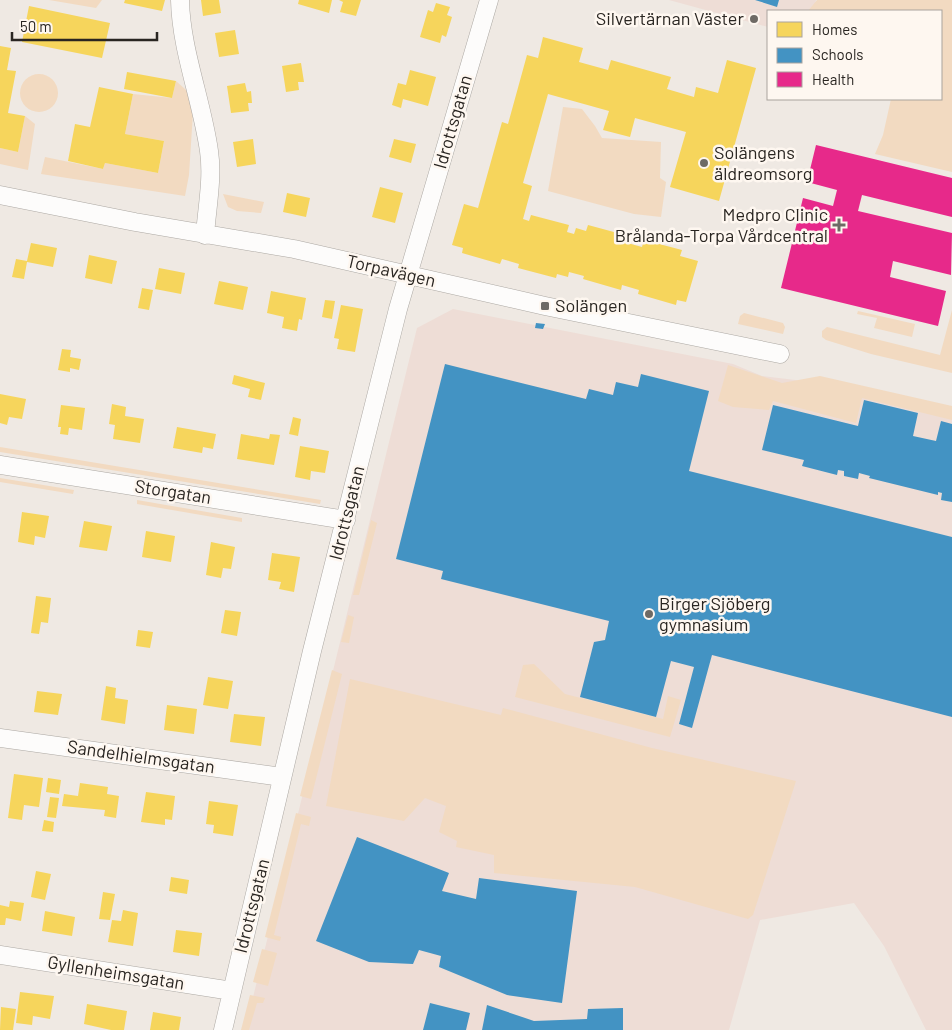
<svg xmlns="http://www.w3.org/2000/svg" width="952" height="1030" font-family="Barlow,sans-serif">
<rect width="100%" height="100%" fill="#efe9e3"/>
<path fill="#eeddd6" d="M669,0h147l-3,11h-45v16z
M453,309l280,55 29,12 83,10 107,27v617h-26l-42,-84 -30,-43 -94,17 -31,110h-484l172,-702z"/>
<path fill="#f2dac1" d="M49,0h53l-6,8z
M817,0h135v172l-77,-18 8,-19 8,-36h50v-88h-133z
M20 93a19 19 0 1 1 38 0a19 19 0 1 1-38 0Z
M176,81l18,16 -5,78 -4,21 -144,-22 4,-17 58,12 2,-6 53,10 6,-32 -39,-7 8,-40 39,4z
M563,107l19,2 13,17 7,12 59,4 -1,36 6,4 -5,35 -27,-3 -86,-23z
M25,116l10,8 -7,46 -28,-6v-16l18,4z
M223,194l41,8 -3,11 -24,-2 -9,-4z
M952,310v63l-81,-19 -45,-14 -4,-3v-6l5,-4 113,28z
M858,311l57,13 -3,13 -38,-9 3,-10 -20,-4z
M744,313l39,10 2,4 -2,7 -45,-10 2,-8z
M728,365l54,18 38,-7 132,30v14l-90,-22 -6,25 -83,-22 -4,9 -36,-3 -15,-6z
M0,447l321,53 -1,4 -320,-52z
M0,478l74,12 -1,4 -73,-12z
M137,500l105,18v4l-105,-18z
M371,520l6,3 -18,72h-6z
M348,615l6,2 -5,26 -8,-1z
M534,664l31,30 98,25 5,-23 13,4 -11,37 -155,-40 8,-32z
M332,670l10,4 -31,125 -11,-3z
M350,679l151,36 2,-7 149,40 144,33 -43,134 -5,4 -113,-32 -141,-14v-18l-38,-8 1,-6 -18,-9 7,-26 -21,-8 -21,23 -78,-15z
M296,813l15,4 -2,9 -8,-2 -27,111 7,2 -1,4 -15,-4z
M262,949l15,4 -9,33 -15,-4z
M250,995l15,3 -2,5h-6l-8,27h-8z"/>
<path fill="#f6d55c" d="M125,0h40l-3,11 -38,-8z
M201,0h18l2,13 -18,3z
M299,0h33l-3,13 -31,-9z
M361,0l-5,16 -16,-4 3,-10 -4,-2z
M436,3l14,4 -3,8 5,2 -6,20 -4,-2 -2,8 -20,-6 8,-27 5,2z
M29,6l81,17 -8,35 -80,-16z
M235,30l4,24 -20,3 -4,-24z
M543,37l40,11 -4,14 29,8 3,-10 60,17 -4,12 27,8 2,-10 22,6 9,-33 29,8 -37,133 -49,-14 16,-55 -51,-14 -5,19 -27,-7 6,-19 -61,-17 -25,89 9,3 -9,33 6,2 2,-6 38,10 -2,7 7,2 2,-6 10,3 2,-6 37,10 -1,7 18,5 2,-7 38,10 -2,6 18,5 -12,41 -9,-2 -1,5 -38,-11 1,-4 -17,-5 -1,5 -38,-11 1,-3 -15,-4 -1,5 -11,-3 -1,4 -38,-10 1,-4 -17,-5 -2,5 -38,-11 1,-5 -11,-3 12,-41 14,4 24,-86 6,2 19,-69 11,3z
M0,46l11,2 -4,22 9,1 -8,42 17,3 -7,36 -18,-4z
M301,63l3,19h-6l1,8 -13,2 -4,-26z
M410,70l26,7 -8,29 -25,-7 -2,9 -9,-3 6,-22 8,2z
M127,72l49,9 -4,17 -48,-9z
M245,83l2,9 4,-1 1,12h-4l1,8 -18,2 -4,-27z
M99,87l34,7 -8,40 39,7 -6,32 -53,-10 -2,6 -35,-8 7,-37 15,3z
M253,139l3,25 -19,3 -4,-25z
M394,139l22,5 -5,19 -22,-6z
M380,187l23,6 -8,30 -23,-6z
M287,193l23,5 -4,19 -23,-5z
M31,243l26,5 -4,19 -26,-5 -3,17 -12,-2 4,-18 11,2z
M89,255l28,6 -5,23 -27,-6z
M159,268l26,5 -4,21 -26,-5z
M219,281l29,6 -5,23 -29,-6z
M142,288l11,2 -4,20 -11,-2z
M271,291l35,7 -4,22 -3,-1 -2,12 -15,-3 2,-11 -17,-4z
M325,300l10,1 -3,18 -10,-2z
M341,305l22,4 -8,43 -18,-3 2,-10 -5,-1z
M62,349l9,1 -1,7 11,2 -2,11 -9,-2v4l-12,-2z
M234,375l31,8 -4,17 -13,-3 2,-8 -18,-5z
M0,394l26,5 -4,20 -13,-2 -2,8 -7,-2z
M112,404l14,3 -1,9 19,3 -4,24 -27,-4 2,-14 -6,-1z
M61,405l24,3 -3,22 -13,-2 -1,7 -8,-1 1,-7h-3z
M293,417l8,2 -3,17 -9,-2z
M177,427l39,7 -3,15 -10,-2 -1,6 -29,-5z
M241,434l28,5 1,-5 10,1 -6,30 -37,-6z
M300,446l29,5 -4,22 -14,-2 -1,9 -15,-3z
M22,512l27,4 -4,22 -10,-2 -1,9 -16,-3z
M84,521l28,5 -5,25 -28,-4z
M146,531l29,5 -4,26 -29,-5z
M211,542l24,5 -4,22 -8,-1 -2,10 -15,-3z
M272,553l28,4 -6,35 -15,-3 2,-7 -13,-2z
M36,596l15,2 -3,25 -7,-1 -2,12 -8,-1z
M225,610l16,2 -4,24 -16,-3z
M138,630l15,2 -3,16 -14,-2z
M208,677l25,4 -5,28 -25,-4z
M106,686l10,2 -1,10 13,2 -3,24 -24,-4z
M37,691l25,3 -4,21 -24,-3z
M167,705l30,4 -3,25 -30,-4z
M234,714l31,3 -4,29 -31,-4z
M14,774l29,4 -4,29 -15,-2 -2,15 -14,-2z
M48,778l13,2 -2,14 -13,-2z
M80,783l28,4 -1,7 12,2 -3,22 -12,-2 1,-6 -43,-4 2,-12 14,2z
M146,792l29,4 -3,24 -7,-1v6l-24,-3z
M50,797l9,1 -3,20 -9,-1z
M209,801l29,4 -5,31 -20,-3 1,-8 -8,-1z
M44,820l10,2 -1,10 -11,-1z
M36,871l15,3 -6,26 -14,-3z
M171,877l18,3 -2,14 -18,-3z
M103,892l12,2 -5,26 -11,-1z
M10,901l14,2 -3,18 -15,-3 -1,7h-5v-20l9,2z
M123,910l15,3 -5,33 -25,-4 4,-22 9,1z
M45,911l30,6 -3,19 -30,-5z
M176,930l26,3 -3,23 -26,-4z
M20,992l34,4 -4,23 -17,-3 -1,9 -16,-2z
M87,1004l40,7 -3,19h-13l-27,-6z
M1,1007l15,2 -3,21h-13z
M153,1012l28,5 -2,13h-29z"/>
<path fill="#4393c3" d="M755,0h24l-2,7z
M536,323l9,1 -2,5 -8,-1z
M445,364l141,35 3,-10 24,6 3,-13 22,5 3,-13 68,17 -20,80 263,66v180l-240,-62 -20,73 -13,-4 15,-57 -23,-6 -15,56 -76,-20 14,-55 11,-2 4,-19 -168,-42 2,-8 -47,-12z
M864,400l54,13 -5,23 23,5 5,-20 11,3v78l-11,-2 1,-7 -4,-1v3l-69,-17 1,-2 -11,-3 -1,6 -14,-3v-5l-6,-1 -1,5 -35,-9 2,-6 -42,-10 11,-45 85,21z
M357,837l92,36 -7,18 34,8 3,-21 98,13 -15,112 -55,-8 -68,-28 2,-11 -22,-6 -6,14 -44,-2 -53,-21z
M430,1003l40,10 -4,17h-43z
M487,1005l47,16 53,-2 1,-10 35,-1v22h-141z"/>
<path fill="#e7298a" d="M816,145l136,33v39l-90,-22 -4,16 94,22 -1,42 -58,-14 -3,16 56,14 -8,35 -157,-38 22,-90 30,8 4,-16 -30,-8z"/>
<g fill="none" stroke-linecap="round" stroke-linejoin="round">
<defs>
<path id="minor" d="M180,0c1,50 22,101 29,151 4,27 -2,56 -4,84
M0,195l135,27 159,27 251,57 235,48
M0,465l346,55
M0,738l282,39
M0,955l232,36
M223,1030l89,-379 86,-342 91,-309"/>
</defs>
<use href="#minor" stroke="#aca8a3" stroke-width="19"/>
<use href="#minor" stroke="#fdfcfb" stroke-width="18"/>
</g>
<g fill="#6e6a65" stroke="#fef7f0" stroke-width="2">
<circle cx="754" cy="19" r="5"/>
<circle cx="704" cy="163" r="5"/>
<path d="M836.5 217.5h5v5h5v5h-5v5h-5v-5h-5v-5h5z"/>
<rect x="540" y="301" width="10" height="10" rx="2.5"/>
<circle cx="649" cy="614" r="5"/>
</g>
<g text-anchor="middle" stroke-width="5" stroke-linejoin="round" paint-order="stroke">
<g font-size="18" fill="#292521" stroke="#fef7f0" text-anchor="start">
<text x="744" y="25" text-anchor="end">Silvertärnan Väster</text>
<text x="714" y="159">Solängens<tspan x="714" dy="21">äldreomsorg</tspan></text>
<text x="828" y="221" text-anchor="end">Medpro Clinic<tspan x="828" dy="21">Brålanda-Torpa Vårdcentral</tspan></text>
<text x="555" y="312">Solängen</text>
<text x="659" y="610">Birger Sjöberg<tspan x="659" dy="21">gymnasium</tspan></text>
</g>
<g font-size="18" fill="#292521" stroke="#fef7f0">
<text transform="translate(453 122) rotate(-74)" y="6">Idrottsgatan</text>
<text transform="translate(391 271) rotate(13)" y="6">Torpavägen</text>
<text transform="translate(173 492) rotate(9)" y="6">Storgatan</text>
<text transform="translate(347 513) rotate(-76)" y="6">Idrottsgatan</text>
<text transform="translate(141 757) rotate(8)" y="6">Sandelhielmsgatan</text>
<text transform="translate(252 906) rotate(-76)" y="6">Idrottsgatan</text>
<text transform="translate(116 973) rotate(9)" y="6">Gyllenheimsgatan</text>
</g>
</g>
<rect x="767" y="10" width="175" height="90" fill="#fef7f0" stroke="#a9a39d"/>
<rect x="777" y="22" width="25" height="15" fill="#f6d55c" stroke="#a9a39d"/>
<text x="812" y="35" font-size="15" fill="#292521">Homes</text>
<rect x="777" y="48" width="25" height="15" fill="#4393c3" stroke="#a9a39d"/>
<text x="812" y="60" font-size="15" fill="#292521">Schools</text>
<rect x="777" y="72" width="25" height="15" fill="#e7298a" stroke="#a9a39d"/>
<text x="812" y="85" font-size="15" fill="#292521">Health</text>
<path d="M12 32v8h145v-8" fill="none" stroke="#292521" stroke-width="2.5"/>
<text x="20" y="32" font-size="15" fill="#292521" stroke="#fef7f0" stroke-width="4" paint-order="stroke">50 m</text>
</svg>
